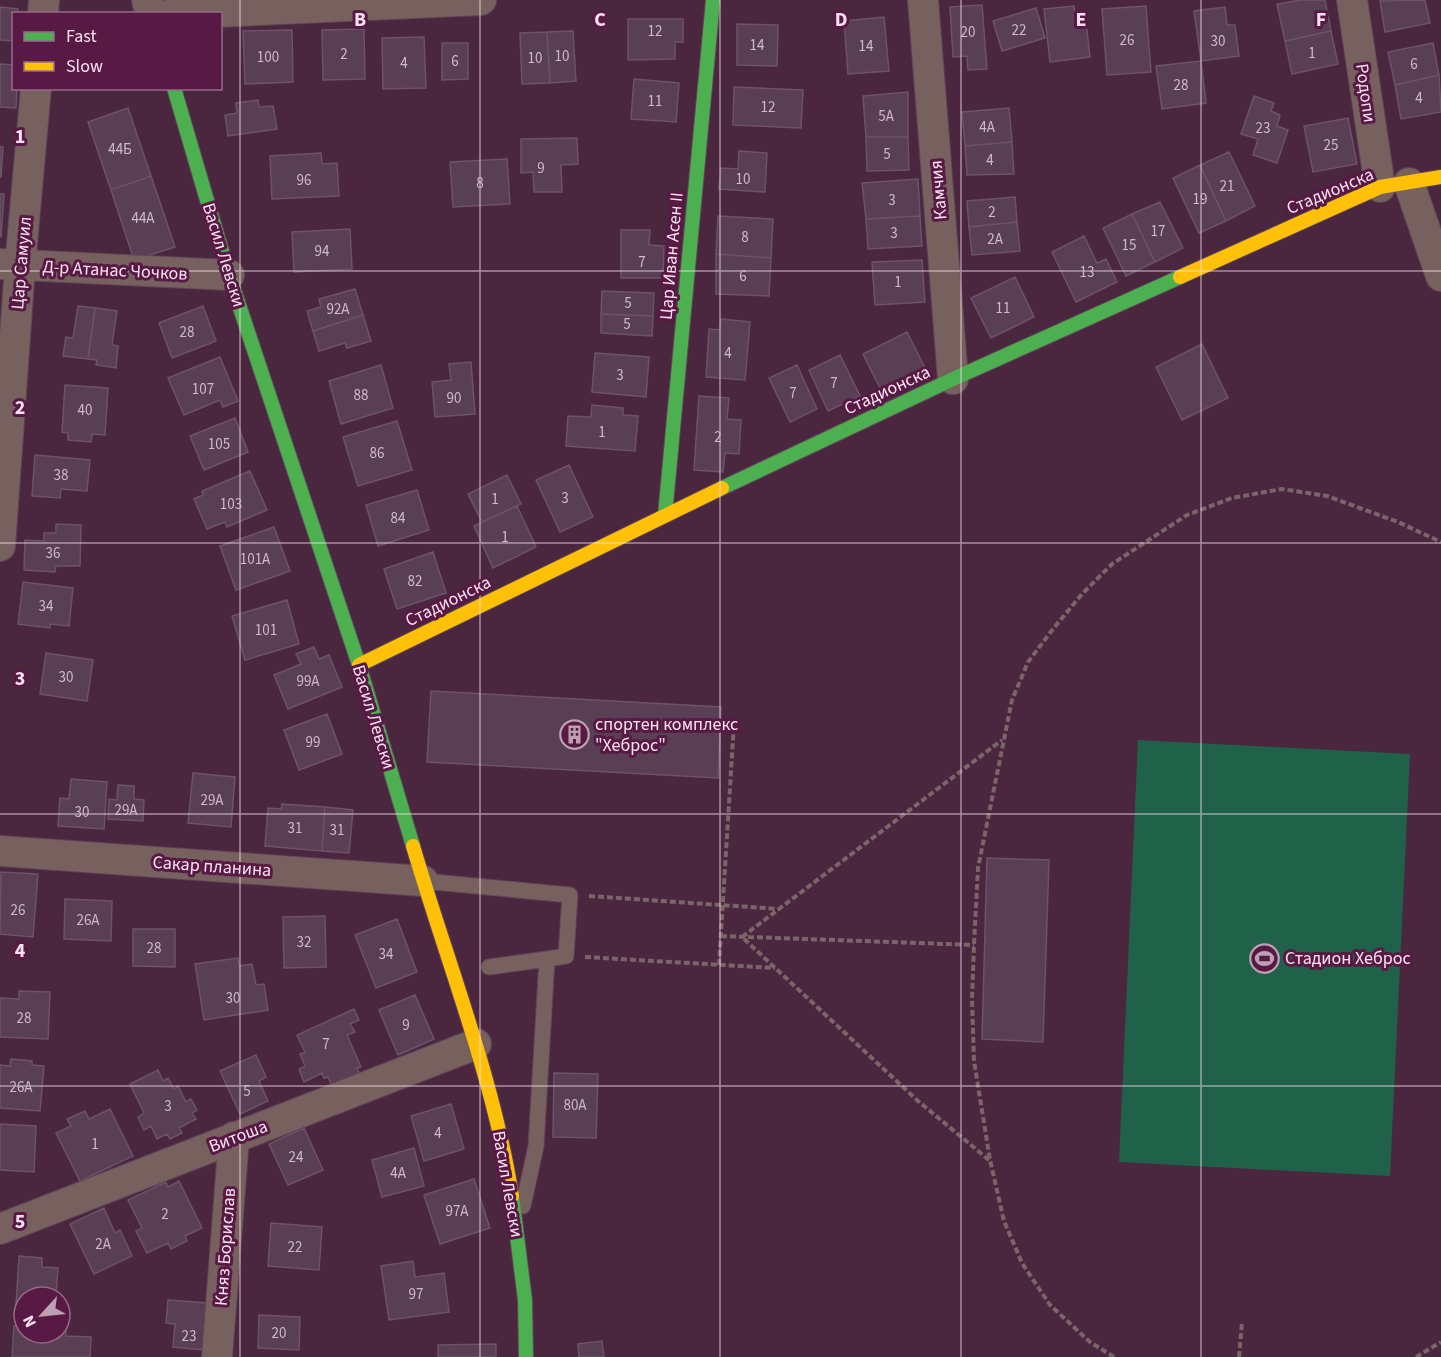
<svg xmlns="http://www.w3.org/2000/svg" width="1441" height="1357" font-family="'Source Sans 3',sans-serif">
<rect width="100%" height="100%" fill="#4a273f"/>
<path fill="#206149" d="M1138,740l272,14 -20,422 -271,-14z"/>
<path fill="#583f54" stroke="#6d5269" stroke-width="1.5" d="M1301,0h24l6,31 -46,10 -8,-37z
M1425,0l5,23 -45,9 -5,-31z
M982,5l5,64 -19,1 -1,-14 -14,1 -3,-50z
M1074,6l2,17 10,-1 4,35 -40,5 -6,-53z
M1146,6l5,66 -44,3 -5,-66z
M0,7l18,2v5h-4v27l-14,-1z
M1225,7l2,18h8l4,31 -38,5 -7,-50z
M1036,8l9,30 -43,13 -9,-30z
M884,17l5,54 -41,3 -4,-53z
M628,19h55v23h-8v17l-47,1z
M737,24l41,1 -1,41 -40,-1z
M364,29l1,50 -42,1 -1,-50z
M292,30l1,52 -48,2 -2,-53z
M573,31l3,50 -26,2 -3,-51z
M1331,31l7,33 -46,10 -7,-33z
M547,32l3,51 -28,1 -2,-51z
M424,37l2,51 -43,1 -1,-51z
M442,43h26v36l-26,1z
M1433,43l6,32 -44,10 -7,-33z
M1201,61l5,42 -44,6 -6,-43z
M0,64l14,1v23h3l-1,20 -16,-1z
M1439,75l2,37 -40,7 -6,-34z
M634,79l45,4 -3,39 -45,-3z
M734,87l69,3 -2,38 -68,-3z
M908,92v45h-42l-3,-41z
M1254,96l20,7 -3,8 9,4 -3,11 11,4 -11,33 -24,-8 5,-16 -17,-5z
M258,100l1,7 14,-1 4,23 -49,7 -3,-21 12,-2 -1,-10z
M128,108l23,68 -40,14 -23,-68z
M1009,108l3,34 -47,4 -3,-34z
M1348,118l9,46 -44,8 -9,-46z
M866,137h42l1,33 -42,1z
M577,138l1,26 -17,1 1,27h-28l-1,-20 -12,1v-34z
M1012,142l2,32 -47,1 -2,-29z
M0,147h3l-2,30h-1z
M739,151l28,2 -2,39 -46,-3 2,-21 17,1z
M1229,152l26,54 -29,15 -26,-56z
M321,153l1,11 15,-1 2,33 -67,3 -2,-43z
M507,159l3,45 -57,3 -3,-45z
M1200,165l26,56 -27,12 -26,-55z
M151,176l24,71 -41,13 -23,-70z
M918,179l2,37 -54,3 -4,-36z
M0,194h4l-3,43h-1z
M1015,197l2,25 -48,5 -2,-26z
M1160,202l23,46 -28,14 -23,-48z
M1132,214l23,48 -29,14 -23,-48z
M718,216l55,3 -2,39 -55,-4z
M920,216l2,30 -54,3 -2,-30z
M1017,222l3,29 -48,4 -3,-28z
M350,229l2,40 -58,3 -2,-40z
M621,230h29l-1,15 15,1 -1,32h-42z
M1084,236l13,27 9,-4 11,23 -41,20 -24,-50z
M716,254l55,4 -2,38 -53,-2z
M922,260l3,42 -50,3 -3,-43z
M1015,277l19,40 -43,21 -20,-40z
M355,289l8,26 -50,16 -6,-20 14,-4 -2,-8z
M602,291l52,2 -1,23 -52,-2z
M78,306l17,2 -7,51 -25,-3 3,-19 7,1z
M203,306l13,35 -44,17 -13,-35z
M95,308l22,3 -5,34 6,1 -2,22 -20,-3 1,-5 -9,-1z
M601,314l52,2 -1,20 -51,-3z
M363,315l8,26 -24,7 -2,-5 -26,8 -6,-20z
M721,319l29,3 -5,58 -39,-3 3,-48 11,1z
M907,332l20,40 -44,22 -20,-40z
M1202,344l26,54 -46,22 -26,-53z
M595,353l54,4 -3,40 -54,-5z
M840,355l20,41 -32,15 -19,-41z
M220,357l18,44 -15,6 -3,-7 -36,15 -16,-37z
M471,362l4,52 -40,3 -3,-35 19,-2 -2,-16z
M381,365l12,43 -52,16 -12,-43z
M797,365l20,44 -27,13 -21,-44z
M65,385l43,3 -3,47 -13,-1 -1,8 -23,-2v-7l-6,-1z
M699,396l30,2 -2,21 14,1 -2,34 -14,-1 -2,19 -29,-2z
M592,405l31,3v7l15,1 -3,35 -69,-5 2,-30 23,1z
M235,418l13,34 -44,18 -14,-34z
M397,421l15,49 -54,16 -15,-49z
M35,455l55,5 -3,31 -26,-2 -1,9 -28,-2z
M569,465l24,52 -33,15 -24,-52z
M250,471l17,39 -40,17 -2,-5 -18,7 -13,-30 9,-4 -1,-4z
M507,475l14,29 -39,18 -14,-28z
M417,490l12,40 -51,16 -12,-41z
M517,506l19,41 -43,21 -19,-42z
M56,524l25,1 -1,41h-24l-1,6 -31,-2 1,-30 19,1v-8h12z
M274,527l16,44 -54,19 -16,-44z
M433,552l13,41 -49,16 -13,-40z
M23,582l50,6 -4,38 -19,-2v4l-32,-4z
M287,600l12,44 -54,16 -13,-44z
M314,647l5,12 10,-4 13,32 -54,22 -14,-34 27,-11 -5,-10z
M46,653l47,7 -6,41 -47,-7z
M431,691l290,16 -3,71 -291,-16z
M327,714l15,40 -43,16 -15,-40z
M193,773l42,4 -4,50 -43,-4z
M71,779l36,3 -3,47 -46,-3 2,-28 9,1z
M118,785l16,1v13l10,1 -1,21 -35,-2 1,-20 8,1z
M282,804l43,3 -3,44 -57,-5 3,-38 13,1z
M325,807l28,3 -4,43 -27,-2z
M987,858l62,2 -6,182 -61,-3z
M1,872l37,2 -5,63 -33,-3z
M65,899l47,2 -1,40 -47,-2z
M325,916l1,51 -42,1 -1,-51z
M397,919l20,53 -41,16 -21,-53z
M133,929h42v38l-42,-1z
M238,958l1,8 13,-2 4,21 8,-1 4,26 -64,10 -9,-56z
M19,991l31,1 -2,47 -48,-2v-39l19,1z
M415,995l19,44 -36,16 -19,-45z
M354,1009l5,11 -9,4 5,8 -8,3 14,32 -4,1 2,5 -27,13 -4,-9 -4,1 -2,-5 -18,9 -5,-13 6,-3 -5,-12 5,-2 -8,-17z
M256,1055l10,22 -7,4 9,20 -28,13 -20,-43z
M11,1059l21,2v4l12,1 -4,45 -40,-3v-43l10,1z
M158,1070l5,11 5,-3 6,11 4,-3 8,16 5,-3 6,11 -5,3 4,6 -17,9 3,5 -12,6 -3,-5 -10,5 -6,-13 -7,4 -6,-13 6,-4 -14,-29z
M554,1073l44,1 -2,64 -43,-1z
M451,1104l13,45 -40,12 -13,-45z
M110,1109l23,47 -53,25 -24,-48 15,-7 -4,-7 18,-8 4,8z
M0,1124l36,2 -2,46 -34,-2z
M304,1128l19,42 -35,15 -19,-41z
M414,1148l10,38 -42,11 -10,-37z
M474,1179l16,49 -50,16 -16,-49z
M179,1181l23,47 -17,8 2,5 -16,8 -3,-6 -21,10 -11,-22 6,-3 -14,-28 38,-18 2,5z
M104,1208l11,25 5,-3 12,26 -38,18 -24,-50z
M271,1223l51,4 -3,43 -51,-4z
M19,1256l23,2v9l16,1 -2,29h-32v9l-8,-1z
M413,1261l2,16 29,-4 5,39 -60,8 -8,-54z
M168,1300l40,3 -4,47 -31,-3 2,-23 -9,-1z
M259,1315l41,2 -1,33 -41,-2z
M14,1326l10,1v6h36v-4l6,1v6l25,1 -1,20h-78z
M602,1341l2,16h-25l-1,-13z
M496,1344v13h-58v-12z"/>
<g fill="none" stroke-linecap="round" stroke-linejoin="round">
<defs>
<path id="lane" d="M423,881l147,14 -4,61 -19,3 -11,187 -13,60
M489,967l58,-8"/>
<path id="street" d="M147,0l4,14
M923,0l30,379
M1352,0l28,187
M43,14l1,-14
M171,14l310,-14
M1409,183l32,93
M1,264l228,11
M0,546l20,-280 16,-178
M0,851l423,30
M0,1229l476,-185
M217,1357l17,-220"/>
<path id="fast" d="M174,88l55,187 130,390 54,181
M722,488l231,-109 227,-102
M665,515l48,-515
M512,1196l13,104 1,57"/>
<path id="slow" d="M1180,277l200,-90 61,-10
M359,665l363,-177
M413,846c34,116 80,230 99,350"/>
</defs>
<use href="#lane" stroke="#604457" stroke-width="17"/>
<use href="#street" stroke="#604457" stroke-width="32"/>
<use href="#fast" stroke="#604457" stroke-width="16"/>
<use href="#slow" stroke="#604457" stroke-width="16"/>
<path stroke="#7b6569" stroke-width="4" stroke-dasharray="6 3" stroke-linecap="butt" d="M589,896l190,13
M721,936l253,9
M585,957l190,11
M719,965l15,-242
M989,1160l-71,-59 -176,-164 260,-197
M1114,1357l-24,-15 -40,-37 -28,-42 -18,-42 -14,-61 -16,-99 -2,-62 2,-54 4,-77 34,-168 16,-38 25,-33 29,-35 30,-30 75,-49 45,-17 50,-9 45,7 71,26 43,20
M1239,1357l3,-35
M1416,1357l25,-15"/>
<use href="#lane" stroke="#77615e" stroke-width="15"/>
<use href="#street" stroke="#77615e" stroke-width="30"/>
<use href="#fast" stroke="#4caf50" stroke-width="14"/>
<use href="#slow" stroke="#ffc107" stroke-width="14"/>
</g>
<path fill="none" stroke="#fae2f0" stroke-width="1.5" stroke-opacity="0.55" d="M240,0v1357M480,0v1357M720,0v1357M961,0v1357M1201,0v1357M0,271h1441M0,543h1441M0,814h1441M0,1086h1441"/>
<defs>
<symbol id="building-ring" viewBox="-11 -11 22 22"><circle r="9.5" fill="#581945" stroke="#bca1b2" stroke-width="1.5"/><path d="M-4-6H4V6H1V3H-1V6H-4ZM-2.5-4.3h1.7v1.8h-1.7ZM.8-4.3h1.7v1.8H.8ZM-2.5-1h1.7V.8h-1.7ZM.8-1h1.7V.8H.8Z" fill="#bca1b2"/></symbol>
<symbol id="stadium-ring" viewBox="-11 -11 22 22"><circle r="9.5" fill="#581945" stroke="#bca1b2" stroke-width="1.5"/><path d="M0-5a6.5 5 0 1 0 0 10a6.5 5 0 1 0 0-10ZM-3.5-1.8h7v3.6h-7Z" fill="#bca1b2"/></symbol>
</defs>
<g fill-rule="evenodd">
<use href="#building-ring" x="558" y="718" width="33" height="33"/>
<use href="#stadium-ring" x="1248" y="942" width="33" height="33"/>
</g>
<g text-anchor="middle" stroke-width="6" stroke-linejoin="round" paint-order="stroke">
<g font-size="15" fill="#d2b9c9">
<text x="1019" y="35">22</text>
<text x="655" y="36">12</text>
<text x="968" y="37">20</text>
<text x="1127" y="45">26</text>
<text x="1218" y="46">30</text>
<text x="757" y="50">14</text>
<text x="866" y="51">14</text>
<text x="1312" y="58">1</text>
<text x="344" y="59">2</text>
<text x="562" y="61">10</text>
<text x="268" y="62">100</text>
<text x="535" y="63">10</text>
<text x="455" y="66">6</text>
<text x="404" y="68">4</text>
<text x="1414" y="69">6</text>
<text x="1181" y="90">28</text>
<text x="1419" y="103">4</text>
<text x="655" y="106">11</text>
<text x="768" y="112">12</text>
<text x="886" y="121">5А</text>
<text x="987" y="132">4А</text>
<text x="1263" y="133">23</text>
<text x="1331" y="150">25</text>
<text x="120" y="154">44Б</text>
<text x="887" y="159">5</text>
<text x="990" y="165">4</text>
<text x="541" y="173">9</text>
<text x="743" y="184">10</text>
<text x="304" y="185">96</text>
<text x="480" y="188">8</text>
<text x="1227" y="191">21</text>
<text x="1200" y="204">19</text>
<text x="892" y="205">3</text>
<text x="992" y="217">2</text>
<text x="143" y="223">44А</text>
<text x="1158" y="236">17</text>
<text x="894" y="238">3</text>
<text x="745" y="242">8</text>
<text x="995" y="244">2А</text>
<text x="1129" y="250">15</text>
<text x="322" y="256">94</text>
<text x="642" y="267">7</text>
<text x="1087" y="277">13</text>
<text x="743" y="281">6</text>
<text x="898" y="287">1</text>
<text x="628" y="308">5</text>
<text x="1003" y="313">11</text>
<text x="338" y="314">92А</text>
<text x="627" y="329">5</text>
<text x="187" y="337">28</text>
<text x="728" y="358">4</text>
<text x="620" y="380">3</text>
<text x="834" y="388">7</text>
<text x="203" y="394">107</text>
<text x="793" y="398">7</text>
<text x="361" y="400">88</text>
<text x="454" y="403">90</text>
<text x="85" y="415">40</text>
<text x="602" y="437">1</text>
<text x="718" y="442">2</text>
<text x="219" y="449">105</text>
<text x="377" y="458">86</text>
<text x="61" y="480">38</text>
<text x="565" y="503">3</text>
<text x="495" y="504">1</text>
<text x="231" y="509">103</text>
<text x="398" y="523">84</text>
<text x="505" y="542">1</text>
<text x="53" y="558">36</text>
<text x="255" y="564">101А</text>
<text x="415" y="586">82</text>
<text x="46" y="611">34</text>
<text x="266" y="635">101</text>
<text x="66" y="682">30</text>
<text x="308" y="686">99А</text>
<text x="313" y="747">99</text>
<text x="212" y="805">29А</text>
<text x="126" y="815">29А</text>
<text x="82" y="817">30</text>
<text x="295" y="833">31</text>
<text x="337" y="835">31</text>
<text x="18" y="915">26</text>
<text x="88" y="925">26А</text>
<text x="304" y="947">32</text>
<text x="154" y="953">28</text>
<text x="386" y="959">34</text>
<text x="233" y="1003">30</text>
<text x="24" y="1023">28</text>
<text x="406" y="1030">9</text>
<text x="326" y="1049">7</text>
<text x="21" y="1092">26А</text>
<text x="247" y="1096">5</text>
<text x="575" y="1110">80А</text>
<text x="168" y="1111">3</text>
<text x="438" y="1138">4</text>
<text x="95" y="1149">1</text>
<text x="296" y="1162">24</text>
<text x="398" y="1178">4А</text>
<text x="457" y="1216">97А</text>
<text x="165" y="1219">2</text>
<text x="103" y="1249">2А</text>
<text x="295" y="1252">22</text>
<text x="416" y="1299">97</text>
<text x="279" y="1338">20</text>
<text x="189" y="1341">23</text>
</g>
<g font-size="18" fill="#fae2f0" stroke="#581945">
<text transform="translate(1366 93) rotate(82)" y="6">Родопи</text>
<text transform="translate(938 190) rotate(-95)" y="6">Камчия</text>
<text transform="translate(1330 191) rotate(-23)" y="6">Стадионска</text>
<text transform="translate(224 255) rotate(73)" y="6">Васил Левски</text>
<text transform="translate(671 256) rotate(-85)" y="6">Цар Иван Асен II</text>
<text transform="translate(21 263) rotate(-85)" y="6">Цар Самуил</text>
<text transform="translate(115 270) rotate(3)" y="6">Д-р Атанас Чочков</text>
<text transform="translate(887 390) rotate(-25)" y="6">Стадионска</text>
<text transform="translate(448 601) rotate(-26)" y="6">Стадионска</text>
<text transform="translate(374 717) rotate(73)" y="6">Васил Левски</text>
<text transform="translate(212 866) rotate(4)" y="6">Сакар планина</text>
<text transform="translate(238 1136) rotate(-21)" y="6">Витоша</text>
<text transform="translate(508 1184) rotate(80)" y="6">Васил Левски</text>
<text transform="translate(225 1247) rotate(-86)" y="6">Княз Борислав</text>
</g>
<g font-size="18" fill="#fae2f0" stroke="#581945" text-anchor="start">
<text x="595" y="730">спортен комплекс<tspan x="595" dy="21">"Хеброс"</tspan></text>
<text x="1285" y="964">Стадион Хеброс</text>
</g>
</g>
<g font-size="20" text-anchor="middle" font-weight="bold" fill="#fae2f0" stroke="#581945" stroke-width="6" stroke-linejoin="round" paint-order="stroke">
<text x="360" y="26">B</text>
<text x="600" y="26">C</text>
<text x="841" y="26">D</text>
<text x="1081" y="26">E</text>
<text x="1321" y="26">F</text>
<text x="20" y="143">1</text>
<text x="20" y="414">2</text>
<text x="20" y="685">3</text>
<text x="20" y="957">4</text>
<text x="20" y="1228">5</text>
</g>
<rect x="12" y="12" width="210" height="78" fill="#581945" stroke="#996989" stroke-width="1.5"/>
<rect x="24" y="32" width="30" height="9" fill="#4caf50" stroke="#996989" stroke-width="1.5"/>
<text x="66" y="42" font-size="18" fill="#fae2f0">Fast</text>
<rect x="24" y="62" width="30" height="9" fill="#ffc107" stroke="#996989" stroke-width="1.5"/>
<text x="66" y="72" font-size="18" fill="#fae2f0">Slow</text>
<g transform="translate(42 1315) rotate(243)"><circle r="28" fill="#581945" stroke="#996989" stroke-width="1.5"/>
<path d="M0-4.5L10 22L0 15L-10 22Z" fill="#bca1b2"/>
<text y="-9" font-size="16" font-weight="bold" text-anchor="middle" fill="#fae2f0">N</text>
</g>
</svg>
